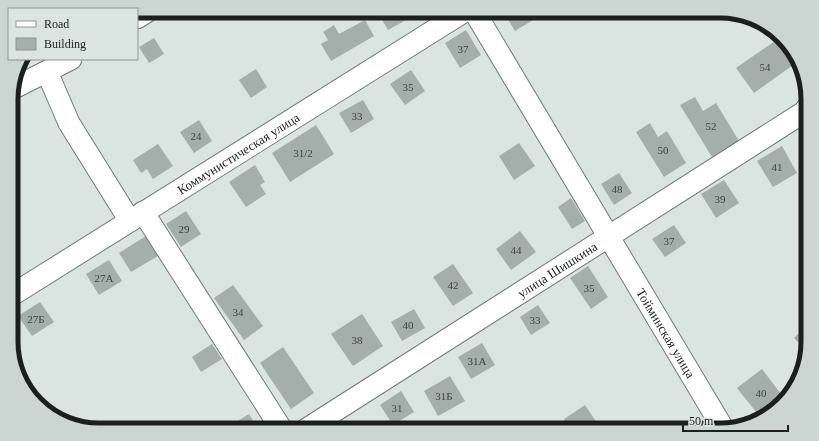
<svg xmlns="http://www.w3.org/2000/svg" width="819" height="441" font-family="Georgia,serif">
<rect width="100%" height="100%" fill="#dae5e2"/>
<path fill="#a4aeab" d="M377,11h25l4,9 -18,10z
M503,11h31l4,6 -23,14z
M365,20l9,16 -43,25 -10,-17 7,-4 -5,-8 11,-7 5,9z
M466,30l15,25 -21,13 -15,-25z
M154,38l10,16 -15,9 -10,-16z
M775,41l18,24 -39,28 -18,-25z
M256,69l11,18 -16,11 -12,-18z
M411,70l14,21 -20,14 -15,-21z
M695,97l8,14 13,-8 23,38 -27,16 -32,-52z
M363,100l11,19 -23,14 -12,-20z
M199,120l13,21 -18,12 -14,-21z
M650,123l8,14 9,-6 19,32 -22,14 -28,-45z
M316,125l18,29 -44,28 -18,-29z
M519,143l16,23 -21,14 -15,-24z
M158,144l15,22 -20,13 -6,-10 -6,4 -8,-13z
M782,146l15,27 -24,14 -16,-26z
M255,165l10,17 -5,3 6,9 -20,13 -17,-25z
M619,173l13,20 -18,12 -13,-21z
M724,180l15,23 -23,15 -15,-24z
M571,198l14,23 -13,8 -14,-22z
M186,211l15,23 -20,13 -15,-23z
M674,225l12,18 -21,14 -13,-18z
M520,231l16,21 -25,18 -15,-21z
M146,236l12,20 -27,16 -12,-19z
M109,260l13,21 -23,14 -13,-21z
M453,264l20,29 -20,13 -20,-29z
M588,266l20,31 -17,12 -21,-31z
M233,285l30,41 -19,14 -30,-42z
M40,302l14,20 -22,14 -14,-20z
M538,305l12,18 -19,12 -11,-18z
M414,309l11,19 -23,13 -11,-19z
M362,314l21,32 -30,20 -22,-32z
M808,324v18l-2,8 -12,-12z
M482,343l13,22 -24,14 -13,-22z
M212,344l10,15 -21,13 -9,-15z
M283,347l31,46 -23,16 -31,-46z
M762,369l22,29 -12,13 -11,7 -24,-30z
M450,376l15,25 -27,15 -14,-25z
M401,391l13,21 -21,13 -13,-20z
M585,405l12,18 -10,7h-16l-7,-11z
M249,414l10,16h-25l-3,-5z
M349,424l4,6h-14z"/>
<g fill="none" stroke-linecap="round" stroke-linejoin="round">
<defs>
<g id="minor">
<path id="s1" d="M474,11l250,419"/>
<path d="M137,18l11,-7"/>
<path d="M47,72l22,51 61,98"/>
<path d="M12,89l59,-30"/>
<path d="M143,212l139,218"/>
<path id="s2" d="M12,295l453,-284"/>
<path id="s3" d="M305,430l499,-318 3,-4"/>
</g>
</defs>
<use href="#minor" stroke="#6f7976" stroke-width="23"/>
<use href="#minor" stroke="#fff" stroke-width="21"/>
</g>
<g text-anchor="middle" stroke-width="3" stroke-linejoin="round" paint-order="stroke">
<g font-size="11" fill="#3d4341">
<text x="463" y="53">37</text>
<text x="765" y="71">54</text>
<text x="408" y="91">35</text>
<text x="357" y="120">33</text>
<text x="711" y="130">52</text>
<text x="196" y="140">24</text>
<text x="663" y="154">50</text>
<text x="303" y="157">31/2</text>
<text x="777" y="171">41</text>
<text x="617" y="193">48</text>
<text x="720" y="203">39</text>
<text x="184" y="233">29</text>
<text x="669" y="245">37</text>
<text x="516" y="254">44</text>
<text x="104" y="282">27А</text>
<text x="453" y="289">42</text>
<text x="589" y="292">35</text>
<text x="238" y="316">34</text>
<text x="36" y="323">27Б</text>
<text x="535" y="324">33</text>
<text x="408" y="329">40</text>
<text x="357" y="344">38</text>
<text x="477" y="365">31А</text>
<text x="761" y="397">40</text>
<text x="444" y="400">31Б</text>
<text x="397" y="412">31</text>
</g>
<g font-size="13" fill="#1b1f1e" stroke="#dae5e2">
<text dy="5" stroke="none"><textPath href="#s2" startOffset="267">Коммунистическая улица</textPath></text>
<text dy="5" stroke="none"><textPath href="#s3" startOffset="299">улица Шишкина</textPath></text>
<text dy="5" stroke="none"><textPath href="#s1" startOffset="375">Тойминская улица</textPath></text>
</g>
</g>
<path d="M0 0H819V441H0ZM99 18H720A81 81 0 0 1 801 99V342A81 81 0 0 1 720 423H99A81 81 0 0 1 18 342V99A81 81 0 0 1 99 18Z" fill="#cbd5d2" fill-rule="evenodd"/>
<path fill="none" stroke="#1b1f1e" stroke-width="5" d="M99 18H720A81 81 0 0 1 801 99V342A81 81 0 0 1 720 423H99A81 81 0 0 1 18 342V99A81 81 0 0 1 99 18Z"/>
<rect x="8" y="8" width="130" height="52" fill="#dae5e2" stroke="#8e9694"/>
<rect x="16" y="21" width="20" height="6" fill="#ffffff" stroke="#8e9694"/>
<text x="44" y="28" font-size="12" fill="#1b1f1e">Road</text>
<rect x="16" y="38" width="20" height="12" fill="#a4aeab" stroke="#8e9694"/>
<text x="44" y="48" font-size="12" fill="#1b1f1e">Building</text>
<path d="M683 425v6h105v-6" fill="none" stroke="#1b1f1e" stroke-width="2"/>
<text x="689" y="425" font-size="12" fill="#1b1f1e" stroke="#dae5e2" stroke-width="3" paint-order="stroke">50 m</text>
</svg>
